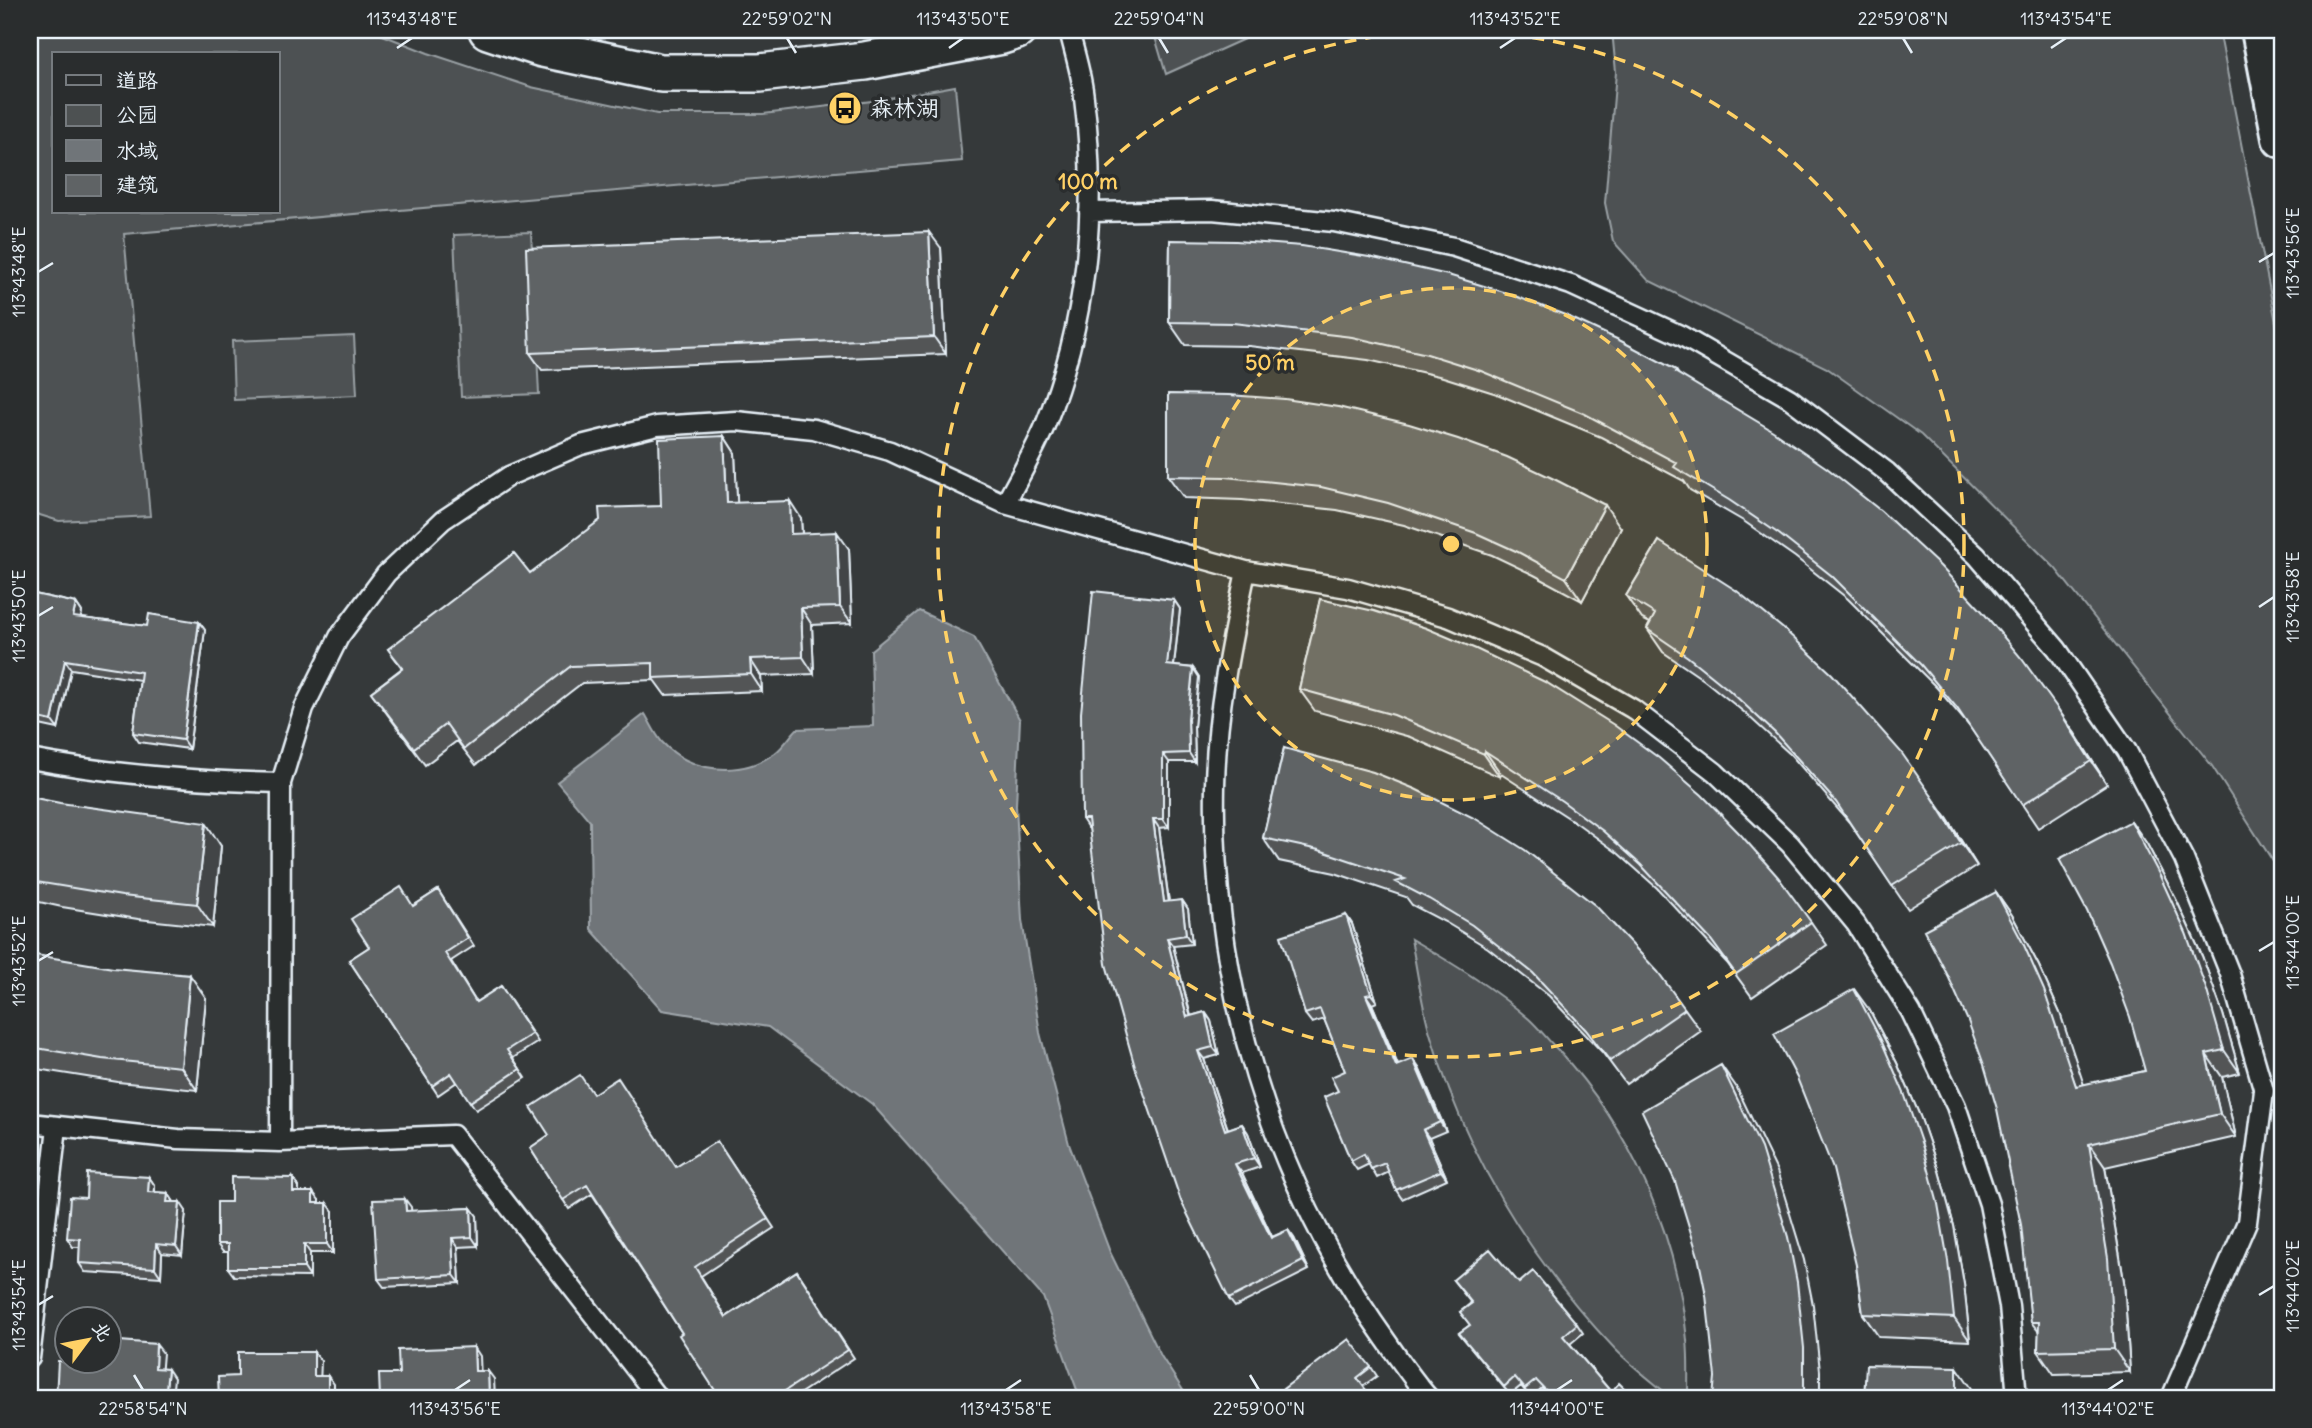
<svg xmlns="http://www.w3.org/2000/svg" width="2312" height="1428" font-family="Delius,'LXGW WenKai TC',sans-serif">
<rect width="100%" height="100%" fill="#35393a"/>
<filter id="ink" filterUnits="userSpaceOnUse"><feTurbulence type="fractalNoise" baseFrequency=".0143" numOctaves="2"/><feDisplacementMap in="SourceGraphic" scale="14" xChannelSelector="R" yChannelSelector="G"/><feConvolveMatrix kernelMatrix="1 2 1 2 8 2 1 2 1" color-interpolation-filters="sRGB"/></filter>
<g filter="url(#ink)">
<path fill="#4d5152" stroke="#9aa1a5" stroke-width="2" fill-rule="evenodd" d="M30,30h340l58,23 103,34 126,27h106l109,-13 83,-15 7,75 -838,73 26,282 -91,5 -29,-9zM278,54v158h-224v-158z
M1153,30h111l-98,44z
M1612,30h607l63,323v537l-8,-27 -62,-97 -157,-198 -134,-133 -94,-67 -179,-88 -35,-39 -8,-38 11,-131z
M531,232l8,162 -78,3 -7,-162z
M354,336l3,59 -123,5 -2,-59z
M1411,939c41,24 81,48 118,80 10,9 19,21 29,31 73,79 119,183 129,290 2,19 1,39 1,58h-16c-19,-16 -39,-31 -56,-48 -87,-91 -151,-197 -186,-317 -9,-31 -13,-63 -19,-94z"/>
<path fill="#707579" stroke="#a0a7ac" stroke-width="2" d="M919,611l55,26 46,83 -4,85 6,115 18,113 29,111 41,108 51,104 27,42h-108l-37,-101 -171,-193 -104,-77 -106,-17 -71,-81 -1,-108 -33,-39 88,-68c5,8 10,20 17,28 29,31 78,36 113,11 8,-6 15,-17 22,-24l76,-3 -2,-76z"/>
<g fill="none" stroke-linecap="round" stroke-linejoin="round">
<defs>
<path id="service" d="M1089,212l123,-2 122,12 120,25 117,38 111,51 107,62 98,74 90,84 80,93 70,102 57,108 46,115 34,117 -17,131 -76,176
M1005,504c13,-25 28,-50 39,-76 43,-105 54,-219 40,-330 -2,-23 -10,-46 -15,-68
M1246,571c-15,71 -30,142 -31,215 -4,196 56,393 170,553 14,20 28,41 44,59
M30,759c83,16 166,22 251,24
M30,1123l148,16 102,3 173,-7 205,263
M280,1142l1,-359 23,-75 35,-71 47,-63 57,-54 66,-44 72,-31 76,-19 79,-5 78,8 76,22 115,53 241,67 102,17 100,29 95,40 90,52 82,63 75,72 66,80 55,88 45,94 33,98 20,102 8,92
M30,1358l27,-231"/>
<path id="minor" d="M488,30l54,18 119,25h99l105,-12 137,-26 15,-5"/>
<path id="primary" d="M2261,30l21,108"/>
</defs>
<use href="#service" stroke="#e8f1f8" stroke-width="23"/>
<use href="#minor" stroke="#e8f1f8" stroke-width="42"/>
<use href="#primary" stroke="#e8f1f8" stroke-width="44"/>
<use href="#service" stroke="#2a2d2e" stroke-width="18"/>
<use href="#minor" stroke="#2a2d2e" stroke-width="37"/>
<use href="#primary" stroke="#2a2d2e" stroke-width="38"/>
</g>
<path fill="#525557" stroke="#e8f1f8" stroke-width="2" d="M1170,240l506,130 3,5 395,357 33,52 -69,44 -68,-101 -33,-39 -89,-89 -53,-42 -50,-35 -55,-32 -6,-9 -83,-44 -104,-43 -54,-17 -75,-17 -119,-14 -64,-1 -16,-23z
M941,248l5,106 -404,16 -12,-17z
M1338,407l283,121 -39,73 -48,-26 -42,-20 -88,-30 -67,-15 -95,-10 -58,-2 -16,-22z
M724,436l11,17 2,50 64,15 1,16 47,15 3,74 -40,2 2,49 -53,2 1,15 -97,4 -11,-15 -72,3 -106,82 -19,-24 -32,24 -54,-73 31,-24 -14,-19 142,-76 131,-67z
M1659,541l288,277 30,48 -69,43 -59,-87 -58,-67 -46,-42 -41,-33 -41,-28 -16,-23 3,-6 -8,-4 -16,-23z
M30,593l46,10 6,9 -1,6 66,8 52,-4 6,8 -16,119 -50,-7 -6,-9 7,-53 -69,-11 -13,60 -28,-6z
M1320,599l491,323 16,23 -75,52 -25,-34 -70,-75 -38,-34 -41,-30 -77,-50 -1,3 -90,-40 -95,-26 -16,-22z
M1174,600l6,9 -6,57 19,2 6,9 -5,50 1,35h-26v65l-10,1 10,74 13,-2 6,9 4,35 -19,2 18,70 14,-4 6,9 8,34 -15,4 24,70 14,-5 6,9 12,34 -18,6 30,64 16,-7 6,8 15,32 -74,37 -6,-8 -140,-471h-1l-6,-9z
M1284,748l401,261 16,22 -75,53 -24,-32 -53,-56 -61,-48 -43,-26 -33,-17 -6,-8 -71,-24 -56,-12 -16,-23z
M30,797l191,49 -8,81 -75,-8 -76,-12 -32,-7z
M2131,821l16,23 29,55 26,57 21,58 17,59 -18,4 14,60 -131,30 19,114 6,91 -76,2 -16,-23 1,-19 -8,-10 -35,-430 16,23 27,51 21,47 23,72 62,-14z
M438,890l36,56 -23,15 25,41 25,-16 37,56 -25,16 13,20 -50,32 -19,-28 -19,13 -89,-135 20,-13 44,-41z
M1346,915l6,9 25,78 -5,2 26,61 21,3 27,63 -17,7 18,41 -45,20 -6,-9 -7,-18 -12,6 -8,-14 -12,6 -6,-9 -13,-70 7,-20 -21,-52 -12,4 -7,-9z
M30,954l176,44 -9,92 -79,-8 -88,-14z
M1870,1011l27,52 23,53 19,55 15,55 10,58 6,57 -91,-4 -16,-23 -7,-49z
M593,1094l83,73 41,-26 57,87 -73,48 25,41 71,-46 57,87 -61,40h-73l-38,-65 -90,-139 -23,15 -39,-61 19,-13z
M149,1177l6,9v6l13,1 6,9 12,9 -4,44 -20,-2 -1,24 -76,-5 -6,-9 1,-16h-7l-6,-9 19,-40z
M293,1178l6,9v5l20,8v3l14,8v42h-23v24l-76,-1 -6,-8v-16h-5l-6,-8 14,-42z
M411,1207v4l60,-3 6,8 1,30 -20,1 2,36 -76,4 -6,-8z
M1453,1280l66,3 58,41 6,9 -13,11 41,48 23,6h-83l-9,-10 -11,10 -10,-12 -11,9 -51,-62 11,-8 -10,-13 11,-9z
M1371,1367l6,9 -14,10 -73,12z"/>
<path fill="#424547" stroke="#e8f1f8" stroke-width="2" d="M929,232l12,16 5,106 -12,-17z
M724,436l11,17 3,67 -11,-17z
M790,501l11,17 2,33 -12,-17z
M1605,505l16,23 -39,73 -16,-23z
M837,532l12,17 3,74 -12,-16z
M1174,600l6,9 -7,65 -6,-9z
M76,603l6,9 -3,14 -6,-9z
M801,608l11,17 2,49 -11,-17z
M199,622l6,8 -16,119 -6,-9z
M750,659l11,17 1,15 -11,-17z
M65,660l6,9 -13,60 -6,-8z
M1193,668l6,9 -5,50 1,35 -6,-9 -1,-34z
M2058,709l16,23 33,52 -16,-23z
M1485,751l16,23 -1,3 -16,-23z
M1163,754l6,8v65l-6,-8z
M1931,795l16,23 30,48 -16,-23z
M1153,819l6,9 11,83 -6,-9z
M2131,821l16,23 29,55 26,57 21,58 17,59 -16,-23z
M206,823l15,23 -8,81 -16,-23z
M1996,892l16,23 27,51 21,47 32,96 -16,-23z
M1182,900l6,9 4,35 -6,-9z
M1346,915l6,9 25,78 -6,-8z
M1167,938l6,8 20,80 -6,-9z
M190,975l16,23 -9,92 -16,-23z
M1854,989l16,22 27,52 23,53 19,55 15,55 10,58 6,57 -16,-23z
M1366,995l6,9 30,71 -6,-9z
M1205,1012l6,9 8,34 -6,-8z
M1198,1051l6,8 27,80 -6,-9z
M2206,1054l16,23 14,60 -16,-23z
M1413,1059l6,9 27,63 -6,-9z
M1721,1065l16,23 40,83 27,89 9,45 7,66v27h-16z
M1242,1124l6,9 12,34 -6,-9z
M1423,1130l6,8 18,41 -6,-8z
M2089,1144l16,23 19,114 6,91 -16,-23z
M1235,1164l7,9 35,74 -6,-9z
M149,1177l6,9 -1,14 -6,-8z
M293,1178l6,9v14l-6,-9z
M313,1192l6,8v12l-6,-9z
M168,1193l6,9 -1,9 -6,-9z
M405,1199l6,8 1,13 -6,-9z
M180,1202l6,9 -4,44 -6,-9z
M327,1203l6,8v42l-6,-9z
M471,1208l6,8 1,30 -6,-9z
M1288,1230l6,8 15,32 -6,-9z
M452,1238l6,9 2,36 -6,-8z
M156,1244l6,9 -1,24 -6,-9z
M304,1244l6,9v24l-6,-9z
M156,1344l7,9 -2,24 -6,-9z
M474,1347l6,9 1,23 -6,-8z
M314,1352l7,9 -1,24 -6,-9z
M1957,1367l16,23v8h-16z
M168,1369l6,9 -2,20h-7z
M488,1371l6,8 1,19h-6z
M328,1376l6,8v14h-6z"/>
<path fill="#5f6365" stroke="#e8f1f8" stroke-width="2" d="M929,232l5,105 -404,16 -4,-105z
M1170,240l66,1 66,5 67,11 79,18 59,18 58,22 56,26 55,29 -1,2 98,59 54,37 54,43 59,55 42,45 40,48 36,50 33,52 -69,44 -65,-97 -36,-43 -89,-89 -53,-42 -50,-34 -55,-33 3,-4 -92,-49 -104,-43 -54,-17 -75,-17 -119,-14 -64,-1z
M1168,394l61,1 56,4 53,8 71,17 49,15 49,18 47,22 51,26 -39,73 -48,-26 -42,-19 -88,-30 -67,-16 -95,-10 -58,-1z
M724,436l3,67 63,-2 1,33 46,-2 3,75 -39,1 2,49 -53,2 1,15 -98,4v-15l-82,3 -107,83 -18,-25 -32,24 -43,-56 32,-24 -15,-19 126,-96 16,20 70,-53 -1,-12 62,-2 -2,-67z
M1659,541l78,50 49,40 46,43 69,78 30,43 30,48 -69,43 -56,-84 -61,-69 -46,-43 -41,-33 -41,-28 8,-15 -29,-18z
M1093,591l81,9 -7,65 26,3 -5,51 1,34 -26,1v65h-10l11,83 18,-2 4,35 -19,3 20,79 18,-5 8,35 -15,4 27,79 17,-6 12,34 -19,6 36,74 17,-8 15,31 -74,38 -48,-98 -46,-134 -29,-103 -18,-145h-6l-1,-106z
M30,593l46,10 -3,14 74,9 2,-12 50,8 -16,118 -50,-7 8,-61 -76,-12 -13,61 -22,-5z
M1320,599l54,12 52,17 50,21 71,34 67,42 45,33 43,37 39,40 37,42 33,45 -75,52 -25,-34 -70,-75 -38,-34 -41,-30 -77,-50 -1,3 -90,-39 -95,-26z
M1284,748l89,24 42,17 61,30 49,31 71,56 62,66 27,37 -75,52 -24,-31 -53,-57 -61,-48 -43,-26 -33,-17 9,-3 -86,-29 -56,-12z
M30,797l30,6 146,20 -9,81 -75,-8 -92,-15z
M2131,821l29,55 26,57 21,58 17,59 -18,4 14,60 -131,30 19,114 6,91 -76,2 1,-29h-8l-10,-97 -24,-116 -13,-44 -16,-44 -19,-43 -25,-48 72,-38 27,51 21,47 32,96 69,-15 -15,-54 -20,-54 -23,-52 -28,-52z
M401,887l12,19 25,-16 30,48 -23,15 31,49 25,-16 31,48 -25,16 13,19 -50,33 -19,-29 -19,13 -83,-126 20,-13 -18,-28z
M1346,915l25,79 -5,1 30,71 17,-7 27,63 -17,8 18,41 -45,19 -11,-27 -14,6 -7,-15 -13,7 -27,-64 14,-6 -7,-14 14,-6 -25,-62 -15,5 -24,-78z
M30,954l83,14 77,7 -9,92 -79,-8 -72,-12z
M1854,989l27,51 23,53 19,55 15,56 10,57 6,57 -91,-4 -7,-49 -23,-96 -36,-91 -23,-44z
M1721,1065l40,83 27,89 9,45 7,66v50h-91l2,-21 -9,-82 -8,-39 -23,-75 -33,-70z
M580,1075l13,19 25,-16 58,89 41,-26 51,78 -73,48 31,50 71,-46 51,79 -74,48h-54l-41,-63 3,-2 -95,-148 -24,15 -33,-52 19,-13 -18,-28z
M87,1173l62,4 -1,15 20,1 -1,9h13l-4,44 -20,-2 -1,24 -76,-5 1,-24 -13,-1 3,-41 16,1z
M231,1177l62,1v14h20v11h14v41h-23v24h-76v-24h-11v-42h14z
M405,1199l1,12 65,-3 1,29 -20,1 2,37 -76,4 -5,-79z
M1490,1249l29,34 14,-12 44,53 -14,12 48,56 8,-9 15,15h-81l-17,-18 -11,9 -10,-12 -11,10 -45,-54 11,-8 -10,-13 12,-9 -19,-23z
M1349,1339l22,28 -14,11 15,20h-82l-7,-9z
M108,1340l48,4 -1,24 13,1 -3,29h-109l2,-37 21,1h29z
M474,1347l1,24h13l1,27h-109l-1,-24h20l-1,-24z
M238,1352h76v24h14v22h-109l-1,-21 20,-1z
M1866,1365l91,2v31h-93z"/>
</g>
<path fill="none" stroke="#e8f1f8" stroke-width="2.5" d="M787,38l9,15M1159,38l9,15M1903,38l9,15M397,48l15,-10M949,48l14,-10M1500,48l15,-10M2051,48l15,-10M2259,262l15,-9M38,272l15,-9M2259,607l15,-10M38,616l15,-9M2259,951l15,-9M38,961l15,-9M2259,1295l15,-9M38,1305l15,-9M134,1375l9,15M1250,1375l9,15M455,1390l15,-10M1006,1390l15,-10M1557,1390l15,-10M2108,1390l15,-10"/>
<circle cx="1451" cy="544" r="256" fill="#ffd166" fill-opacity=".12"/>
<g fill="none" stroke="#ffd166" stroke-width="3.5" stroke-dasharray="12 9">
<circle cx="1451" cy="544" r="256"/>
<circle cx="1451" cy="544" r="513"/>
</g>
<defs>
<symbol id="bus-disc" viewBox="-11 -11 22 22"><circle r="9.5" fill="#ffd166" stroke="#2a2d2e"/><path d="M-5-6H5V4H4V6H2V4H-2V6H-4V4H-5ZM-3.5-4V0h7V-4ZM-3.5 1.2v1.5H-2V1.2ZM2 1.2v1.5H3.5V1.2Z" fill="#111"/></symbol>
</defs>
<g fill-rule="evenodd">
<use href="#bus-disc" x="826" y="89" width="38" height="38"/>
</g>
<g text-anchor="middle" stroke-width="7" stroke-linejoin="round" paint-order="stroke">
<g font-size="23" fill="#e8f1f8" stroke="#2a2d2e" text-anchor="start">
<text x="870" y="116">森林湖</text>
</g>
</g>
<circle cx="1451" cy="544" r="10" fill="#ffd166" stroke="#2a2d2e" stroke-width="3.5"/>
<g font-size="21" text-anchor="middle" font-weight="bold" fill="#ffd166" stroke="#2a2d2e" stroke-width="7" stroke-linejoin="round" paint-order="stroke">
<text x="1088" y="189">100 m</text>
<text x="1270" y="370">50 m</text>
</g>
<rect width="2312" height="1428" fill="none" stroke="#2a2d2e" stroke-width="77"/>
<rect x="52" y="52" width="228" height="161" fill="#2a2d2e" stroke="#767b7f" stroke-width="2"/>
<rect x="66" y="75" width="35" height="10" fill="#2a2d2e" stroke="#767b7f" stroke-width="2"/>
<text x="116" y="88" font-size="21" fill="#e8f1f8">道路</text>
<rect x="66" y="105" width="35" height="21" fill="#4d5152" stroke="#767b7f" stroke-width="2"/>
<text x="116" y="122" font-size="21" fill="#e8f1f8">公园</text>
<rect x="66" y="140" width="35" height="21" fill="#707579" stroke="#767b7f" stroke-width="2"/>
<text x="116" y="158" font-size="21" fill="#e8f1f8">水域</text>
<rect x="66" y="175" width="35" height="21" fill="#5f6365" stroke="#767b7f" stroke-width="2"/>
<text x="116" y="192" font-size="21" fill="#e8f1f8">建筑</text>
<g transform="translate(88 1340) rotate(58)"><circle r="33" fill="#2a2d2e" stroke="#767b7f" stroke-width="2"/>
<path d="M0-5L12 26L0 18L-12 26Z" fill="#ffd166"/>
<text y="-10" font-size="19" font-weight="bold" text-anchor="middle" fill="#e8f1f8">北</text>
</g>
<rect x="38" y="38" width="2236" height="1352" fill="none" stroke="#e8f1f8" stroke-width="2.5"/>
<g font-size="18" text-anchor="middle" fill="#e8f1f8">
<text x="412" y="25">113°43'48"E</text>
<text x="787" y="25">22°59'02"N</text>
<text x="963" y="25">113°43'50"E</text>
<text x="1159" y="25">22°59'04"N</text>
<text x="1515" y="25">113°43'52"E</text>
<text x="1903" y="25">22°59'08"N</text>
<text x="2066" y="25">113°43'54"E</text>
<text transform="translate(2293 253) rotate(-90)" y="6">113°43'56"E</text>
<text transform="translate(19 272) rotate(-90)" y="6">113°43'48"E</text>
<text transform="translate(2293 597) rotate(-90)" y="6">113°43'58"E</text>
<text transform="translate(19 616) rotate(-90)" y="6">113°43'50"E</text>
<text transform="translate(2293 942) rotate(-90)" y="6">113°44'00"E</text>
<text transform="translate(19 961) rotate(-90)" y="6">113°43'52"E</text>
<text transform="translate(2293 1286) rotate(-90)" y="6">113°44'02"E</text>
<text transform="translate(19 1305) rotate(-90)" y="6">113°43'54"E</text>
<text x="143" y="1415">22°58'54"N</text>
<text x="455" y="1415">113°43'56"E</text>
<text x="1006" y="1415">113°43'58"E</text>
<text x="1259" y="1415">22°59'00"N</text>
<text x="1557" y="1415">113°44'00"E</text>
<text x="2108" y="1415">113°44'02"E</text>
</g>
</svg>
